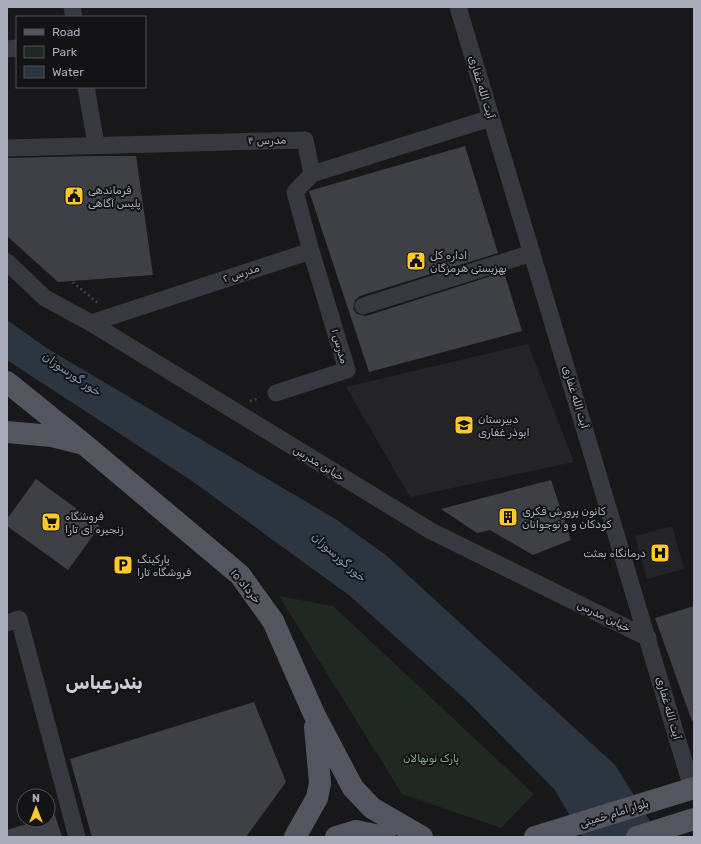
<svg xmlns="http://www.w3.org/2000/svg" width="701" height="844" font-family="Rubik,'Noto Sans Arabic',sans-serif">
<rect width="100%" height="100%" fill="#18181a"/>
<path fill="#242427" d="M528,344l46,118 -164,35 -64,-110z
M672,526l12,43 -37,10 -12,-43z"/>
<path fill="#1f2921" d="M279,596l54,10 201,188 -33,34 -99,-34z"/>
<path fill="#2c3640" d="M7,320l41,29 289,171 50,36 228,209 45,72h-77l-29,-48 -88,-89 -116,-104 -158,-115 -185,-121z"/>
<path fill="#3f4045" d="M465,146l33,107 -138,43 -5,4 -2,9 4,5 9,2 138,-44 18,59 -153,41 -60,-181z
M92,156h44l17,119 -95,7 -51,-46v-78z
M36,479l64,47 -32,44 -61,-44v-7z
M551,480l20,60 -38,15 -43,-25 -13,3 -36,-24z
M694,606v114l-2,1 -37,-103z
M254,702l32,80 -40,55h-154l-22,-78z
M55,815l7,22h-55v-7l33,-10h8v-2z"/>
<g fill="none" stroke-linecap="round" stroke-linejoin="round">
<path stroke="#3e4047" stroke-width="2.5" stroke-dasharray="2 3" stroke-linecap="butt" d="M7,228l91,75
M250,401l10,-3"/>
<path stroke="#383940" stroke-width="17" d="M72,7l2,10
M458,7l234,781
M7,49l10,-1
M86,87l10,57
M7,148l298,-8 7,34
M7,262l38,36 46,25 340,208 217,107
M363,306l169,-53
M91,323l220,-72 -16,-59 17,-18 179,-56
M276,393l71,-23 -36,-119
M7,623l12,-4 58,218"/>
<path stroke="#54565f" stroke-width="22" d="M7,382l78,63 155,130 33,46 41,93 39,74 19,20 50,29
M7,432l45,4 28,7
M295,837l22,-39 3,-15 -5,-56
M336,837l20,-6 29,6
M535,837l159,-49
M637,837l57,-18"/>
</g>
<defs>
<symbol id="civic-square" viewBox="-11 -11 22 22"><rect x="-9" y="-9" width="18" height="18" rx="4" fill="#ffc82b" stroke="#131315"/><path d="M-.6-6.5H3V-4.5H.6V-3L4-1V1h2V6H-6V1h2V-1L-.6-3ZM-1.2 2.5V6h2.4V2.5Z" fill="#111"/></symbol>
<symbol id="school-square" viewBox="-11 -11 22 22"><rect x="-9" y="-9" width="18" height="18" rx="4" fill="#ffc82b" stroke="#131315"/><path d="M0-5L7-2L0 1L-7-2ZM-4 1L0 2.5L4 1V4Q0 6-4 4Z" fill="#111"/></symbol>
<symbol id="building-square" viewBox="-11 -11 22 22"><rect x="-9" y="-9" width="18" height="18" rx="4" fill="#ffc82b" stroke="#131315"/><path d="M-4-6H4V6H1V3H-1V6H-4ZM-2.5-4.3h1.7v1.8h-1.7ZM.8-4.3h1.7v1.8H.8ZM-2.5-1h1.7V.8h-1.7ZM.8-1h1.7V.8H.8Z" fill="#111"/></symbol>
<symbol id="supermarket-square" viewBox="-11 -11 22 22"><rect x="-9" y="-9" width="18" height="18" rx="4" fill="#ffc82b" stroke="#131315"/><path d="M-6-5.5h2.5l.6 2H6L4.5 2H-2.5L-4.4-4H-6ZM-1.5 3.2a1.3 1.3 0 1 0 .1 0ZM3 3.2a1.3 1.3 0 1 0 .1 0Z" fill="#111"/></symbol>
<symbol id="hospital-square" viewBox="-11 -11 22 22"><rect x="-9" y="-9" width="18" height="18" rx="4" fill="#ffc82b" stroke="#131315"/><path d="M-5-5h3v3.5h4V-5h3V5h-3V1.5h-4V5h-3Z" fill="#111"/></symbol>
<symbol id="parking-square" viewBox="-11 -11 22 22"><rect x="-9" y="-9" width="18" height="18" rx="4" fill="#ffc82b" stroke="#131315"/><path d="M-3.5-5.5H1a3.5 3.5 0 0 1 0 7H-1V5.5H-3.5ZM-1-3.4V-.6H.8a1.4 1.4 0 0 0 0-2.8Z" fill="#111"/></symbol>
</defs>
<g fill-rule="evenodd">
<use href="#civic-square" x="63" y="185" width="22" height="22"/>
<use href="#civic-square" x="405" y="250" width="22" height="22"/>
<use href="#school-square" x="453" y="414" width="22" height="22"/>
<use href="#building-square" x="497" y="506" width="22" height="22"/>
<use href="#supermarket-square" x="40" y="511" width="22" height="22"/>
<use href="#hospital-square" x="649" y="542" width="22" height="22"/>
<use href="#parking-square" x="112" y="554" width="22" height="22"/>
</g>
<g text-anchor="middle" stroke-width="4" stroke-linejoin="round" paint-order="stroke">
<g font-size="11" fill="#a9adbb" stroke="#131315">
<text transform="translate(482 87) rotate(73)" y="4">آیت الله غفاری</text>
<text transform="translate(267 140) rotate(-1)" y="4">مدرس ۴</text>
<text transform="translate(241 273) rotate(-18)" y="4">مدرس ۲</text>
<text transform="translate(340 346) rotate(74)" y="4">مدرس ۱</text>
<text transform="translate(576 397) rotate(73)" y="4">آیت الله غفاری</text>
<text transform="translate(319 463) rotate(31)" y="4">خیابن مدرس</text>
<text transform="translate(246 586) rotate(50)" y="4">۱۵ خرداد</text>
<text transform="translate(604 616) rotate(26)" y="4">خیابن مدرس</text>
<text transform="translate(669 708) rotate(74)" y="4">آیت الله غفاری</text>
<text transform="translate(614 813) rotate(-17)" y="4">بلوار امام خمینی</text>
</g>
<g font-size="11" fill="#a9adbb" stroke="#131315" text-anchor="start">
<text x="88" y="194">فرماندهی<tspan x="88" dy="13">پلیس آگاهی</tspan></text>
<text x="430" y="259">اداره کل<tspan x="430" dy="13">بهزیستی هرمزگان</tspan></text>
<text x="478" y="423">دبیرستان<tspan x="478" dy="13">ابوذر غفاری</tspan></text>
<text x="522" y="515">کانون پرورش فکری<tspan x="522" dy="13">کودکان و و نوجوانان</tspan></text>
<text x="65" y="520">فروشگاه<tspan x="65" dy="13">زنجیره ای تارا</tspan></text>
<text x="646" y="557" text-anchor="end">درمانگاه بعثت</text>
<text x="137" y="563">پارکینگ<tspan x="137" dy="13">فروشگاه تارا</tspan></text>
</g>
<g font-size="11" fill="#7ea884" stroke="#131315">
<text x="431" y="762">پارک نونهالان</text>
</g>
<g font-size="12" font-style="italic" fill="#7d98b9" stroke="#131315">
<text transform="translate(72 374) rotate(34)" y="4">خور گورسوزان</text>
<text transform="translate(339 557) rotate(41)" y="4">خور گورسوزان</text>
</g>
<g font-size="19" font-weight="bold" fill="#cacdd7" stroke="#131315">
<text x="104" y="689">بندرعباس</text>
</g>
</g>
<rect width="701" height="844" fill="none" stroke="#a9adbb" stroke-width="16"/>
<rect x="16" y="16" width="130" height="72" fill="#131315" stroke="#4f5157"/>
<rect x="24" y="29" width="20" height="6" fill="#54565f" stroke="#4f5157"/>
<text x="52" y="36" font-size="12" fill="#a9adbb">Road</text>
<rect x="24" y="46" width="20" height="12" fill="#1f2921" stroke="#4f5157"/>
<text x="52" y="56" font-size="12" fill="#a9adbb">Park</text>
<rect x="24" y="66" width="20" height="12" fill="#2c3640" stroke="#4f5157"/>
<text x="52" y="76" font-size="12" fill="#a9adbb">Water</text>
<g transform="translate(36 808)"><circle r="19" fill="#131315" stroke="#4f5157"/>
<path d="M0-3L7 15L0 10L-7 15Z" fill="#ffc82b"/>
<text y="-6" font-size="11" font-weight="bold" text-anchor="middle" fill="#a9adbb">N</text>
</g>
</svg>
